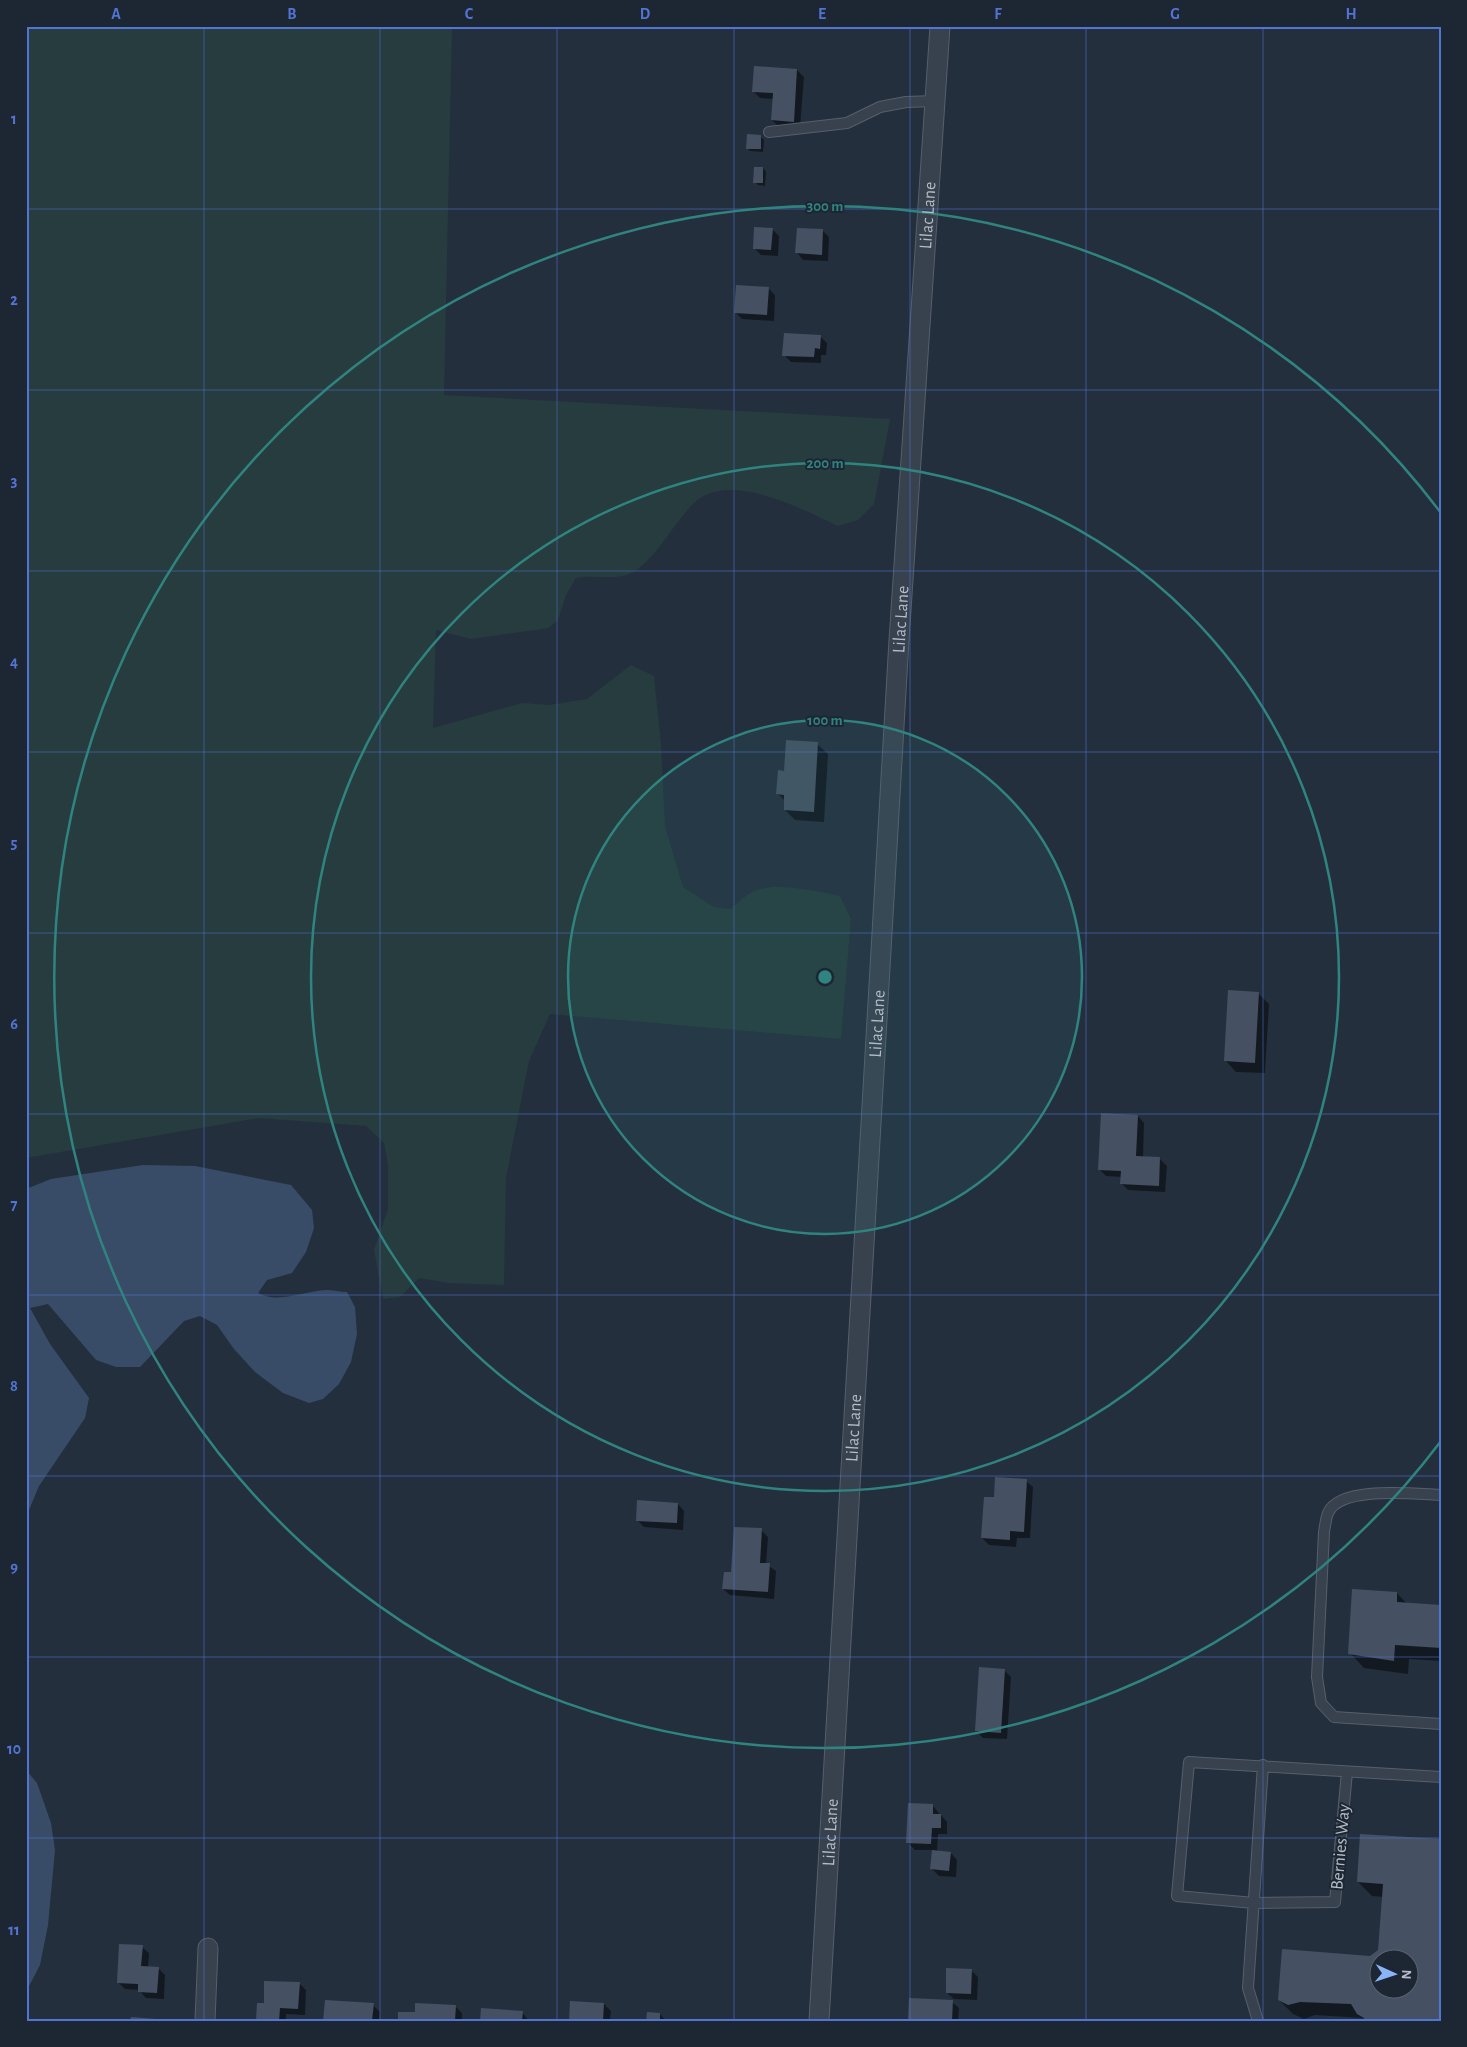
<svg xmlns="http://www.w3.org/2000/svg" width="1467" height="2047" font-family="'Alegreya Sans',sans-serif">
<rect width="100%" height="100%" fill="#242f3e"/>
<path fill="#263c3f" d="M26,26h426l-8,369 446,24 -16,85 -16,16 -20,6c-34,-16 -108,-56 -143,-24 -19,18 -38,55 -60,69 -18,11 -39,3 -59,7l-10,17 -8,25 -9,8 -78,11 -35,-9 -3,98 89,-25 27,2 38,-6 44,-34 23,11 7,68 4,82 18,61 31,20 16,2c7,-5 14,-13 22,-17 21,-11 66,-1 88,4l11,23 -10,120 -291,-25 -21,47 -23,117 -2,107 -55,-2 -30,-5 -19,19 -17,2 -9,-49 14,-41v-44l-4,-22 -18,-17 -107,-8 -233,40z"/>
<path fill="#394c67" d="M143,1165l52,1 96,19 21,25 2,18 -8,24 -14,21 -25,7 -9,13c21,11 46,-2 68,-3 7,0 14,2 21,2l8,15 2,27 -6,28 -12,22 -16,15 -14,4 -26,-10 -28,-21 -21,-23 -17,-24 -17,-9 -16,5 -44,46h-24l-20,-7 -48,-56 -18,4 20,36 39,54 -4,20 -46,68 -13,31v-328l25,-10z
M26,1770l11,13 14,40 4,27 -7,75 -8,40 -14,27z"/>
<path fill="#0007" fill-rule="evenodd" d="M797,70l7,7 -4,51 -21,-1 -7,-7 2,-21 -14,-1 -7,-7z
M761,137l3,3 -1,12 -13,-1 -3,-3z
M763,168l3,4 -1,14 -7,-1 -3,-3z
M772,229l7,7 -1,20 -17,-1 -7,-7z
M823,231l6,6 -1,24 -25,-1 -6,-7z
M768,288l7,7 -1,26 -32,-2 -7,-7z
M820,336l7,7 -1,12h-5v8l-30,-1 -7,-7z
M817,744l11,10 -4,68 -29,-2 -10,-10v-9l-7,-7 7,-22z
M1258,993l11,11 -4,69 -29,-1 -10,-11z
M1138,1116l6,7 -1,35 17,1 7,7 -2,26 -37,-2 -7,-7 1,-6 -16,-1 -7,-7z
M1026,1481l7,6 -3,51h-13l-1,9 -27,-2 -7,-7 13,-40z
M678,1504l6,7 -1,19 -39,-3 -7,-7z
M761,1530l7,7 -2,27 10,7 -2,28 -44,-4 -7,-6z
M1397,1593l10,11 34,2v55l-32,-2 -1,15 -44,-6 -14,-15z
M1004,1670l7,7 -4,62 -24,-1 -7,-7z
M933,1806l14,16v12h-9l-1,18 14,1 6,7 -1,17 -17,-1 -7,-7 1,-19h-18l-7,-7z
M1441,1840v181l-76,-1 -2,-2 -48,-3 -11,4 -11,-5 -14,-14 92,-43 8,-7 4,-53 -11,-1 -14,-14zM1380,1960h30v30h-30z
M142,1947l7,6 -1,15h10l7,7 -1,24 -18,-1 -7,-8 -14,-1 -7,-7z
M971,1970l7,7 -1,23 -23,-1 -7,-6z
M299,1983l7,7 -1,25 -19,-1v7h-28l7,-17z
M952,2002l7,6 -1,13 -49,-1z
M604,2004l7,7 -1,10h-40z
M373,2005l7,7 -1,9h-55z
M455,2006l7,7v8h-63l17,-7z
M522,2012l7,9h-48z
M660,2014l6,7h-19z"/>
<path fill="#455162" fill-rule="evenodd" d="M754,66l43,3 -3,53 -23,-2 2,-27 -21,-1z
M747,134l14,1v14h-15z
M754,167h9v16h-10z
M754,227l19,1 -2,22 -18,-1z
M797,228l26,1 -1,26 -27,-2z
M736,285l33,2 -2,28 -33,-2z
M784,333l37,2 -1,14 -5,-1 -1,9 -32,-1z
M786,740l32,2 -4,70 -30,-2v-15l-8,-1 2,-24 6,1z
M1228,990l31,2 -4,71 -31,-2z
M1101,1113l37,2 -2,41 24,1 -1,29 -39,-2 1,-13 -23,-1z
M995,1477l32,2 -3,53 -14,-1v9l-29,-2 3,-41h10z
M637,1500l41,3 -1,20 -41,-2z
M734,1527l28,1 -2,35h10l-2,29 -46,-3 2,-17h7z
M1352,1589l45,3v10l44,3v43l-46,-3 -1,16 -46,-7z
M979,1667l26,2 -4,64 -26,-2z
M908,1803l25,1v10h8v14h-9l-1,16 -25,-1z
M1360,1834l81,5v182h-77v-3l-7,-4 -6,-10 -51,-2 -12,3 -10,-5 4,-51 88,7 8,-6 5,-66 -26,-2zM1380,1960h30v30h-30z
M932,1850l19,2 -2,19 -19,-2z
M119,1944l24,1 -2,21 18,1 -2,26 -19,-1v-8l-21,-1z
M946,1968l26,1 -1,25 -25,-1z
M264,1981l36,1 -2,27 -18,-1 -1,13h-23l1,-18h7z
M909,1998l44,2 -1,21 -44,-1z
M325,2000l49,3 -2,18h-49z
M570,2001l34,2 -1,18h-34z
M415,2003l41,2 -1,16h-57v-9h17z
M481,2008l42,3 -1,10h-42z
M647,2012l13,1v8h-14z
M131,2017l25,2v2h-26z"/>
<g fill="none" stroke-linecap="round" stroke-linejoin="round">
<defs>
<path id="lane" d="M769,132l78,-9 33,-16 26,-5 29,-1
M1441,1495c-25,-1 -101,-10 -113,18 -2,5 -3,13 -4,19l-7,145 4,26 13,14 107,7
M1347,1772l-12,130 -81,1 -77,-7 12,-134 252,15
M1258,2021l-10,-33 15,-223"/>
<g id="street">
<path d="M205,2021l3,-73"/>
<path id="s1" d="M819,2021l80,-1381 41,-614"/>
</g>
</defs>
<use href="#lane" stroke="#565f6c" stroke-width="12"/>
<use href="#street" stroke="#565f6c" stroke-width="21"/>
<use href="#lane" stroke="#38414e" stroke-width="10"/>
<use href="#street" stroke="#38414e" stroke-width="19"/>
</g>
<path fill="none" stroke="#5274d3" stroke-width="1" stroke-opacity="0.55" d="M204,26v1995M380,26v1995M557,26v1995M734,26v1995M910,26v1995M1086,26v1995M1263,26v1995M26,209h1415M26,390h1415M26,571h1415M26,752h1415M26,933h1415M26,1114h1415M26,1295h1415M26,1476h1415M26,1657h1415M26,1838h1415"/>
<circle cx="825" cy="977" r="257" fill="#308480" fill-opacity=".12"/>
<g fill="none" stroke="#308480" stroke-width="2.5">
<circle cx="825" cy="977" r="257"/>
<circle cx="825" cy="977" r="514"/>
<path d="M1441 1441A771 771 0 1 1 1441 513"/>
</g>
<g text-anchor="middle" stroke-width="4" stroke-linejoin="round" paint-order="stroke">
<g font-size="18" fill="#b4bcc9" stroke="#1d2633">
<text dy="6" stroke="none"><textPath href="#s1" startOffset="1809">Lilac Lane</textPath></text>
<text dy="6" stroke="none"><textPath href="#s1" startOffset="1404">Lilac Lane</textPath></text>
<text dy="6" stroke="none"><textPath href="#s1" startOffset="999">Lilac Lane</textPath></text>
<text dy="6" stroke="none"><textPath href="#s1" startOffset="594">Lilac Lane</textPath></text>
<text dy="6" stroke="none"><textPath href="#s1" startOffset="189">Lilac Lane</textPath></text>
<text transform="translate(1340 1847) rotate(-85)" y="6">Bernies Way</text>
</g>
</g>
<circle cx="825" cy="977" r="8" fill="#308480" stroke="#1d2633" stroke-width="2.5"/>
<g font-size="15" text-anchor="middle" font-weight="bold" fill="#308480" stroke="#1d2633" stroke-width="4" stroke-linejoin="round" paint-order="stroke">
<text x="825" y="211">300 m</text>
<text x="825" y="468">200 m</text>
<text x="825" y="725">100 m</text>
</g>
<rect width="1467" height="2047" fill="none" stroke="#1d2633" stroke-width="55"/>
<g transform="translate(1394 1974) rotate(93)"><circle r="24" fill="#1d2633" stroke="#59626f"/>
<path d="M0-4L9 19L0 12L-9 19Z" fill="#8ab4f8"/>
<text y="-8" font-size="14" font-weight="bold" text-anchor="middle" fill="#b4bcc9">N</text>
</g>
<rect x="28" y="28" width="1412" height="1992" fill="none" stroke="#5274d3" stroke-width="2"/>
<g font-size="16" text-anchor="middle" font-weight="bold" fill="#5274d3">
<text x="116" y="19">A</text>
<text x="292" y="19">B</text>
<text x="469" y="19">C</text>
<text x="645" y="19">D</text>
<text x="822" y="19">E</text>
<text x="998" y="19">F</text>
<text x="1175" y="19">G</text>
<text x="1351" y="19">H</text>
<text x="14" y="124">1</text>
<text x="14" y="305">2</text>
<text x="14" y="486">3</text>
<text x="14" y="667">4</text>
<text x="14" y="848">5</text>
<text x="14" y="1029">6</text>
<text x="14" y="1210">7</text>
<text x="14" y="1391">8</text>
<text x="14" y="1572">9</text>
<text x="14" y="1754">10</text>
<text x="14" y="1935">11</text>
</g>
</svg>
